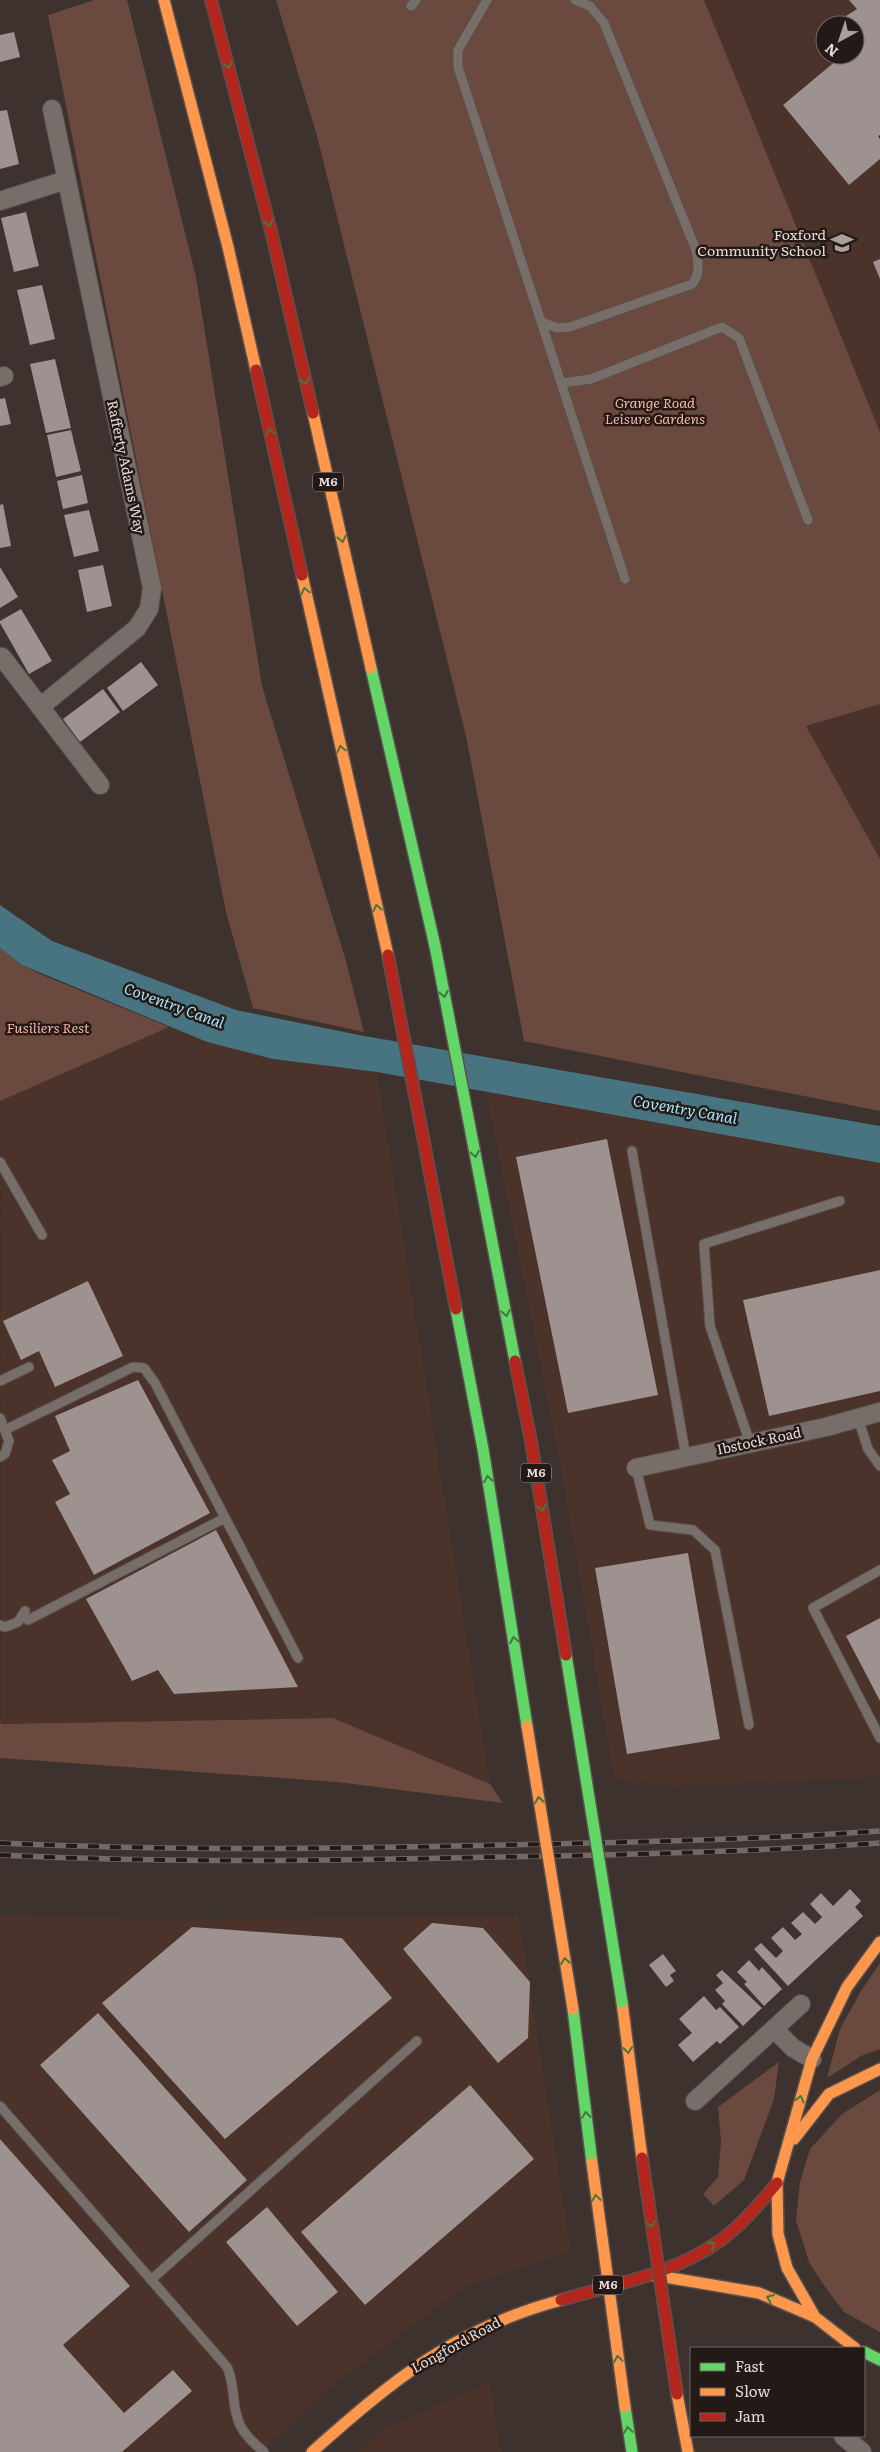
<svg xmlns="http://www.w3.org/2000/svg" width="880" height="2452" font-family="Literata,serif">
<rect width="100%" height="100%" fill="#3d322e"/>
<path fill="#4b322b" fill-rule="evenodd" d="M704,0h176v432zM825,25h30v30h-30z
M880,704v155l-74,-133z
M169,1027l38,15 113,23 57,7 113,712 -157,-66 -332,6 -1,-623z
M486,1092l394,71v614l-207,9 -59,-7 -53,-310z
M0,1915l178,5 341,-4 52,335 -104,34 -136,102 -69,65h-262z
M490,2382l11,70h-143l24,-22z"/>
<path fill="#6a493f" d="M94,0h33l69,277 66,409 84,275 18,71 -111,-24 -27,-96 -178,-897z
M276,0h428l176,432v272l-74,22 74,133v252l-356,-70 -58,-305 -149,-600z
M0,948l22,17 18,9 129,53 -169,74z
M333,1718l157,66 13,19 -166,-21 -337,-24v-39l1,5z
M880,1963v86l-19,7 -34,22 13,-49 21,-38z
M779,2062l-5,37 -30,81 -30,26 -11,-12 15,-17 3,-35 -3,-35z
M880,2090v242l-36,-20 -21,-28 -14,-22 -13,-42 4,-38 10,-33 32,-35z"/>
<path fill="#487380" d="M0,905l52,36 184,69 123,25 521,91v37l-503,-91 -104,-13 -66,-17 -185,-77 -22,-17z"/>
<path fill="#9d928f" d="M849,0h31v135l-2,1 2,3v20l-31,26 -66,-80 60,-50h12v-24l4,-2 -13,-13 11,-7z
M14,32l6,25 -20,5v-27z
M7,110l12,54 -19,5v-58z
M26,212l13,54 -25,6 -13,-54z
M880,259v20l-7,-17z
M42,285l13,54 -25,6 -13,-55z
M55,359l16,69 -25,5 -16,-69z
M5,398l6,26 -11,2v-27z
M71,430l10,41 -25,6 -9,-42z
M82,475l6,28 -25,6 -6,-28z
M3,504l8,42 -11,2v-43z
M89,510l10,41 -25,6 -10,-42z
M103,565l9,41 -25,6 -9,-42z
M0,567l18,30 -18,11z
M21,609l31,52 -23,13 -29,-51v-2z
M141,662l17,23 -35,26 -16,-23z
M103,689l17,23 -40,30 -17,-23z
M607,1139l51,256 -90,18 -52,-256z
M880,1270v121l-111,25 -26,-116z
M88,1281l35,75 -68,31 -16,-36 -18,9 -18,-39z
M138,1380l72,133 -116,62 -39,-73 15,-8 -18,-34 18,-9 -15,-35z
M216,1530l82,157 -124,7 -16,-24 -26,11 -46,-82z
M688,1553l32,186 -93,15 -32,-186z
M880,1618v83l-34,-65z
M850,1889l11,12 -6,6 8,9 -75,70 -34,-37 7,-6 15,15 7,-7 -12,-13 12,-11 12,13 7,-6 -11,-11 12,-11 12,12 7,-7 -12,-13 11,-11 12,13z
M432,1923l51,5 47,54 -2,56 -30,25 -95,-114z
M192,1927l150,11 50,60 -167,141 -123,-136z
M663,1954l13,17 -6,4 4,6 -8,6 -17,-22z
M749,1960l10,11 3,-4 20,22 -18,17 -20,-22 3,-2 -10,-10z
M722,1970l40,38 -19,18 -21,-22 3,-3 -10,-11 8,-7 -7,-8z
M704,1996l12,14 4,-3 19,20 -19,17 -3,-3 -24,21 -15,-17 14,-12 -13,-14z
M98,2013l149,167 -58,52 -149,-167z
M470,2085l64,74 -169,146 -64,-73z
M0,2139l130,147 -67,59 61,68 49,-43 19,21 -70,61h-122z
M267,2207l71,85 -41,34 -71,-84z"/>
<g fill="none" stroke-linecap="round" stroke-linejoin="round">
<defs>
<path id="lane" d="M487,0l-29,50v17l167,512
M411,6l5,-6
M542,322l15,6 13,-1 122,-43c9,-11 6,-21 4,-34l-92,-227 -14,-17 -15,-6
M562,383l29,-4 131,-52 17,11 69,182
M632,1151l54,306
M0,1162l42,73
M0,1381l29,-14
M0,1418l9,23 -4,13 -5,3
M858,1418l10,31 12,17
M5,1430l128,-63 11,1 11,15 143,275
M750,1443l-40,-117 -6,-82 136,-43
M636,1468l14,57 43,5 22,20 34,175
M880,1570l-67,38 67,130
M28,1620l197,-102
M0,1625l5,2 13,-5 7,-11
M0,2106l227,261c9,19 4,40 13,58 5,11 15,19 24,27
M151,2280l266,-239"/>
<path id="street" d="M0,201l66,-21
M0,377l4,-1
M2,657l98,128
M40,707l97,-79 12,-19 3,-21 -100,-479
M636,1468l190,-41 54,-15
M774,2029l19,19 19,11
M695,2101l106,-97
M843,2436l19,16"/>
<path id="fast" d="M371,668l64,278
M573,2009l19,154
M864,2352l16,8
M625,2407l7,45"/>
<path id="slow" d="M164,0l64,247 28,123
M313,413l58,255
M302,575l86,380
M622,2002l20,156
M794,2139l35,-45 51,-25
M653,2275l106,18 56,24
M855,2348l-40,-31 -28,-49 -9,-34 -1,-51 35,-124 35,-72 33,-45
M677,2394l11,58
M312,2452c81,-72 142,-123 249,-152"/>
<path id="jam" d="M211,0l61,235 41,178
M256,370l46,205
M561,2300c55,-16 113,-26 160,-60 22,-16 39,-37 56,-57"/>
</defs>
<use href="#lane" stroke="#5a504d" stroke-width="11"/>
<use href="#street" stroke="#5a504d" stroke-width="20"/>
<use href="#fast" stroke="#5a504d" stroke-width="14"/>
<use href="#slow" stroke="#5a504d" stroke-width="14"/>
<use href="#jam" stroke="#5a504d" stroke-width="14"/>
<use href="#lane" stroke="#776e6a" stroke-width="9"/>
<use href="#street" stroke="#776e6a" stroke-width="18"/>
<use href="#fast" stroke="#63d668" stroke-width="11"/>
<use href="#slow" stroke="#ff974d" stroke-width="11"/>
<use href="#jam" stroke="#b3261e" stroke-width="11"/>
<defs>
<path id="rail" d="M0,1843c168,8 336,6 504,2 126,-3 251,-5 376,-14
M0,1855c165,8 330,6 495,2 129,-2 257,-5 385,-14"/>
</defs>
<use href="#rail" stroke="#736a68" stroke-width="5.5"/>
<use href="#rail" stroke="#231916" stroke-width="4" stroke-dasharray="11" stroke-linecap="butt"/>
<defs>
<path id="fast-bridge" d="M435,946l80,415
M456,1309l27,140 44,277
M566,1655l56,347"/>
<path id="slow-bridge" d="M527,1726l46,283
M592,2163l33,244"/>
<path id="jam-bridge" d="M388,955l68,354
M515,1361l16,80 35,214
M642,2158l35,236"/>
</defs>
<use href="#fast-bridge" stroke="#5a504d" stroke-width="14" stroke-linecap="butt"/>
<use href="#slow-bridge" stroke="#5a504d" stroke-width="14" stroke-linecap="butt"/>
<use href="#jam-bridge" stroke="#5a504d" stroke-width="14" stroke-linecap="butt"/>
<use href="#fast-bridge" stroke="#63d668" stroke-width="11"/>
<use href="#slow-bridge" stroke="#ff974d" stroke-width="11"/>
<use href="#jam-bridge" stroke="#b3261e" stroke-width="11"/>
</g>
<defs><path id="oneway-chevron" d="M-2-3.5L2.5 0L-2 3.5" fill="none" stroke-width="1.6" stroke-linecap="round" stroke-linejoin="round" transform="scale(1.25)"/></defs>
<g stroke="#43783f">
<use href="#oneway-chevron" transform="translate(228 65) rotate(75)"/>
<use href="#oneway-chevron" transform="translate(269 223) rotate(75)"/>
<use href="#oneway-chevron" transform="translate(305 381) rotate(77)"/>
<use href="#oneway-chevron" transform="translate(270 432) rotate(-103)"/>
<use href="#oneway-chevron" transform="translate(342 539) rotate(77)"/>
<use href="#oneway-chevron" transform="translate(305 591) rotate(-103)"/>
<use href="#oneway-chevron" transform="translate(341 749) rotate(-103)"/>
<use href="#oneway-chevron" transform="translate(377 908) rotate(-103)"/>
<use href="#oneway-chevron" transform="translate(444 994) rotate(79)"/>
<use href="#oneway-chevron" transform="translate(475 1154) rotate(79)"/>
<use href="#oneway-chevron" transform="translate(506 1313) rotate(79)"/>
<use href="#oneway-chevron" transform="translate(488 1479) rotate(-99)"/>
<use href="#oneway-chevron" transform="translate(542 1508) rotate(81)"/>
<use href="#oneway-chevron" transform="translate(514 1640) rotate(-99)"/>
<use href="#oneway-chevron" transform="translate(539 1800) rotate(-99)"/>
<use href="#oneway-chevron" transform="translate(565 1961) rotate(-99)"/>
<use href="#oneway-chevron" transform="translate(628 2050) rotate(83)"/>
<use href="#oneway-chevron" transform="translate(800 2099) rotate(-75)"/>
<use href="#oneway-chevron" transform="translate(586 2115) rotate(-97)"/>
<use href="#oneway-chevron" transform="translate(596 2198) rotate(-98)"/>
<use href="#oneway-chevron" transform="translate(651 2224) rotate(82)"/>
<use href="#oneway-chevron" transform="translate(712 2245) rotate(-32)"/>
<use href="#oneway-chevron" transform="translate(770 2298) rotate(-157)"/>
<use href="#oneway-chevron" transform="translate(618 2359) rotate(-98)"/>
<use href="#oneway-chevron" transform="translate(628 2430) rotate(-98)"/>
</g>
<defs>
<symbol id="school-bare" viewBox="-9 -9 18 18"><path d="M0-5L7-2L0 1L-7-2ZM-4 1L0 2.5L4 1V4Q0 6-4 4Z" fill="#ac9f9b" stroke="#231916" stroke-width="2.5" paint-order="stroke"/></symbol>
</defs>
<g fill-rule="evenodd">
<use href="#school-bare" x="826" y="227" width="32" height="32"/>
</g>
<g text-anchor="middle" stroke-width="5" stroke-linejoin="round" paint-order="stroke">
<g fill="#231916" stroke="#aca09c" stroke-width="1">
<rect x="313" y="472.5" width="30" height="19" rx="4"/>
<rect x="521" y="1463.5" width="30" height="19" rx="4"/>
<rect x="593" y="2275.5" width="30" height="19" rx="4"/>
</g>
<g font-size="12" font-weight="bold" fill="#e7dad6">
<text x="328" y="486">M6</text>
<text x="536" y="1477">M6</text>
<text x="608" y="2289">M6</text>
</g>
<g font-size="14" fill="#e7dad6" stroke="#231916" text-anchor="end">
<text x="826" y="240">Foxford<tspan x="826" dy="16">Community School</tspan></text>
</g>
<g font-size="14" font-style="italic" fill="#f9b39e" stroke="#231916">
<text x="655" y="408">Grange Road<tspan x="655" dy="16">Leisure Gardens</tspan></text>
<text x="48" y="1033">Fusiliers Rest</text>
</g>
<g font-size="14" fill="#e7dad6" stroke="#231916">
<text transform="translate(126 467) rotate(78)" y="5">Rafferty Adams Way</text>
<text transform="translate(759 1441) rotate(-12)" y="5">Ibstock Road</text>
<text transform="translate(456 2345) rotate(-29)" y="5">Longford Road</text>
</g>
<g font-size="15" font-style="italic" fill="#a7e7fc" stroke="#231916">
<text transform="translate(174 1006) rotate(20)" y="5">Coventry Canal</text>
<text transform="translate(685 1110) rotate(10)" y="5">Coventry Canal</text>
</g>
</g>
<rect x="690" y="2347" width="175" height="90" fill="#231916" stroke="#716663"/>
<rect x="700" y="2363" width="25" height="8" fill="#63d668" stroke="#716663"/>
<text x="735" y="2372" font-size="15" fill="#e7dad6">Fast</text>
<rect x="700" y="2388" width="25" height="8" fill="#ff974d" stroke="#716663"/>
<text x="735" y="2397" font-size="15" fill="#e7dad6">Slow</text>
<rect x="700" y="2413" width="25" height="8" fill="#b3261e" stroke="#716663"/>
<text x="735" y="2422" font-size="15" fill="#e7dad6">Jam</text>
<g transform="translate(840 40) rotate(220)"><circle r="24" fill="#231916" stroke="#716663"/>
<path d="M0-4L9 19L0 12L-9 19Z" fill="#ac9f9b"/>
<text y="-8" font-size="14" font-weight="bold" text-anchor="middle" fill="#e7dad6">N</text>
</g>
</svg>
